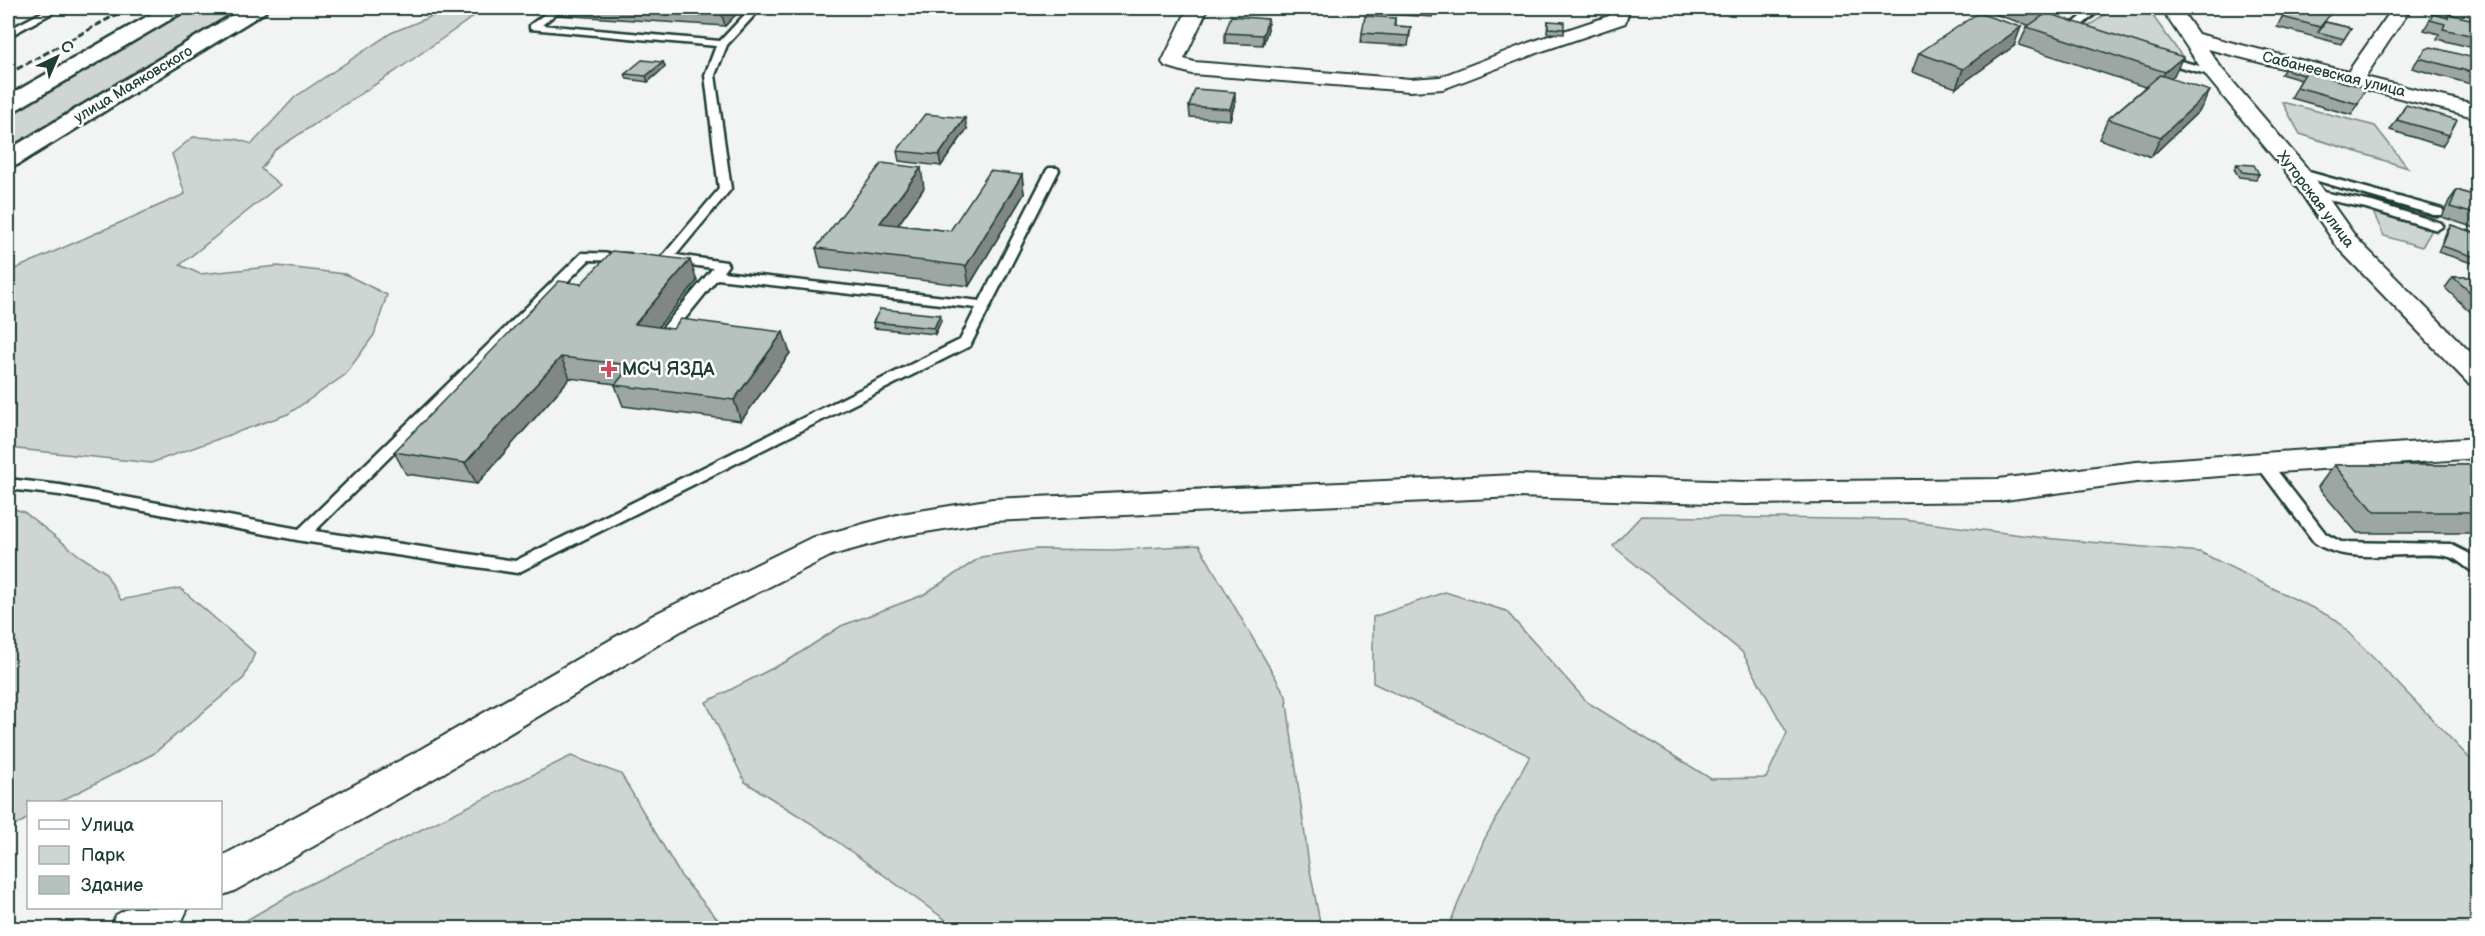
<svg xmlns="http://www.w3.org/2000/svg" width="2485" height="936" font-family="'Balsamiq Sans',sans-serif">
<rect width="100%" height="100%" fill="#f2f3f3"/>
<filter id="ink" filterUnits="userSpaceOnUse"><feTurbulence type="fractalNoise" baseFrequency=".0167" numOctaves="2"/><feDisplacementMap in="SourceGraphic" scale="12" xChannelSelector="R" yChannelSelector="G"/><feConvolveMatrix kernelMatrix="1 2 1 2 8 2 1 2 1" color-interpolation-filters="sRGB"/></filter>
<g filter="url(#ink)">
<path fill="#ced5d3" stroke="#768984" stroke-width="1.5" d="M192,8h55l-239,144v-36z
M2114,8h33l37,51 -88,-27 -7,-6z
M437,14h40l-81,57 -121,79 -14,19 19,16 -100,80 20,9 78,-8 67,8 42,21 -13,40 -29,40 -57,39 -137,49 -143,-15v-176l177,-78 -13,-40 21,-17 43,2 16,5 43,-47 96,-64z
M2282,102l93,24 33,42 -108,-34z
M2373,212l59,18 -10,17 -38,-11z
M8,507l16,5 56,44 25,16 16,28 59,-12 75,65 -11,25 -91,76 -94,48h-31v16l-20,12z
M1641,516l263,4 140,18 156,14 137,68 140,146v162h-1029l36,-88 46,-84 -157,-73v-66l72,-25 61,19 81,91 124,77 55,-1 21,-45 -45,-81 -129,-106z
M1199,545l87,151 23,169 12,63h-364l-140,-101 -72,-45 -39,-80 83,-42 52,-34 82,-31 58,-38 55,-8 78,1z
M571,756l50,18 60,102 44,52h-492l71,-41z"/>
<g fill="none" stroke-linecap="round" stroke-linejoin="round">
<defs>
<path id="service" d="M50,8h11l-53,29v-7z
M553,8h10l-21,17 178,16 31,-33h10l-34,37 -12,30 16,114 -55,66 50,7 2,3 -5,7 257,29 67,-131 2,-2h8l2,2 -89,176 -453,227 -215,-32 -242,-46 -52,-6v-10l52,6 239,44 283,-276 48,1 2,3 -6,4 -37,-1 -274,271 200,30 445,-221 16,-32 -259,-29 -42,52h-10l-2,-3 2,-3 48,-57 -46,-6 -6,-4 58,-69 -14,-114 11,-29 -186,-17v-4z
M2092,8h10l-21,18 12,9 -5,3 -10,-3 -8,-9z
M2162,56l56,15 1,2 -5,3 -56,-15v-4z
M2298,169l144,40 2,3 -2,3h-8l-140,-41v-4z
M2313,190l59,12 69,21 2,3 -6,4 -71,-22 -57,-12v-4z
M2263,458l5,1 58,75 15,8 109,2 28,14v16c-12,-4 -19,-16 -32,-18 -39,-6 -99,11 -132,-14l-56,-75 -2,-4z"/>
<path id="minor" d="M1188,8h20l-24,51 10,3 216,17 30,-2 88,-34 81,-27 2,-8h19l-5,15 -83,28 -99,38 -33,2 -218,-17 -27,-8 -3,-4z
M2161,8h19l18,26 150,38 45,-64h18l-46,69 113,28v13l-270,-69 14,20 84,98 51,72 121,121v26l-10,-3 -129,-134 -49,-72 -83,-100z
M2478,438v20l-342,24 -138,19 -254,3 -228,-7 -523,24 -92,15 -69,19 -151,76 -241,144 -206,116 -14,5v-39l194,-104 243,-140 154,-75 90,-24 92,-15 523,-24 228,7 254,-3 138,-17z
M129,908h59l-6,13 -13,7h-59l6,-13z"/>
<path id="secondary" d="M162,8h24l-3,4 -167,98 -8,2v-16z
M244,8h24l-3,4 -248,153 -9,2v-17z"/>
</defs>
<use href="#service" stroke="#1f3d34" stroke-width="5"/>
<use href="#minor" stroke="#1f3d34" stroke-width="4"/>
<use href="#secondary" stroke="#1f3d34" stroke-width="5"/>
<use href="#service" fill="#fff" fill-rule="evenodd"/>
<use href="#minor" fill="#fff" fill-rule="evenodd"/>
<use href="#secondary" fill="#fff" fill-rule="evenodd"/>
<path stroke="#1f3d34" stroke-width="3" stroke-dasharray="7 3" stroke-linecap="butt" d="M8,74l120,-66"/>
</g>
<path fill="#9da6a3" stroke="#1f3d34" stroke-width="1.5" d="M556,8h186l-17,18 -167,-11z
M1387,8h46l-1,9 -46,-3z
M1507,8h22l-1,6 -21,-1z
M1993,8h71l-10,7 120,60 -3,3 29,32 -49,47 -52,-18 9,-20 37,-32 -126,-42 8,-18 1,-2 -37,-12z
M2451,8h27v6z
M2433,14l14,3 2,-3 29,7v28l-41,-10 2,-5 -15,-4z
M2282,17l44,5 25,6 -10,16 -64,-17z
M1395,18v8l16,1 -3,19 -47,-3 1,-10z
M1548,21l16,8v5l-17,-1z
M1268,29l-5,16 -38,-2v-10z
M2014,46l-58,42 -44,-16 7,-19z
M2419,58l59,1v27l-66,-18z
M663,62l2,5 -17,15 -21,-3 -2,-5z
M2287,66l71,38 -6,11 -61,-17 10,-18 -20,-6z
M1235,102l-5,18 -40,-3 -1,-11z
M2406,105l43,30 -7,11 -52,-16z
M967,129l-26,37 -42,-5 -2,-10z
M2478,142v9l-5,-1z
M2237,164l22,10 -3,5 -17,-2 -5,-8z
M1022,175l2,19 -55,92 -148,-18 -5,-20 108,-60 -26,37 52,6z
M2475,189l3,1v39l-36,-12 7,-16 8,-11 14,5z
M2451,225l27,9v31l-40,-13 9,-21z
M2453,277h25v42l-33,-31z
M697,281l-39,46 132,26 -49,68 -118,-15 -8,-21v-1l-45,-6 -93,106 -71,-10 -12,-22 187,-168z
M941,321l-6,13 -61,-6 -1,-6z
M2334,465h144v68h-121l-39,-46z"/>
<path fill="#808784" stroke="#1f3d34" stroke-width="1.5" d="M720,8h22l-17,18z
M2048,8h16l-27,20 7,-18z
M1268,19v10l-5,16v-10z
M2021,27l-7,19 -58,42 7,-19z
M2183,57l-9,18 -19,16 10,-19z
M663,62l2,5 -17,15 -2,-6z
M2210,91l-10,19 -49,47 10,-20z
M1235,92v10l-5,18v-11z
M965,118l2,11 -26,37 -2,-11z
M921,168l3,20 -39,55 -5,-20z
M1022,175l2,19 -55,92 -3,-20z
M690,260l7,21 -54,64 -8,-21z
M940,315l1,6 -6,13 -1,-6z
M783,332l7,21 -49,68 -7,-21z
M561,357l9,21 -93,106 -12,-21z"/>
<path fill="#b7c1bd" stroke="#1f3d34" stroke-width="1.5" d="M2036,8h12l-4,2z
M2290,8h29l14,3 -13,16 -38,-10z
M1978,13l43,14 -58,42 -44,-16z
M2047,13l136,44 -18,15 -138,-45z
M2433,14l15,4 1,-4 29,7v16l-35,-8 2,-5 -15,-4z
M1231,16l37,3 -5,16 -38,-2z
M1365,16l30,2 -1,8 17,1 -2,9 -47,-3z
M1548,21l16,1v7l-16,-1z
M2325,22l26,6 -7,11 -26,-7z
M2431,47l47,12v15l-59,-16 7,-9z
M642,60l21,2 -17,14 -21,-2z
M2287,66l27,8 -8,-2 -2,3 -20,-6z
M2306,72l60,16 -8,16 -61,-17z
M2160,75l50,16 -49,46 -53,-18z
M1195,89l40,3 -5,17 -41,-3z
M2406,105l51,15 -8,15 -52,-15z
M925,114l40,4 -26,37 -42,-4z
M882,163l39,5 -41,55 70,8 40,-60 32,4 -56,91 -150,-18z
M2237,164l17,1 5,9 -17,-2z
M2475,189l3,1v25l-28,-8 7,-17 15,5z
M2451,225l27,9v24l-36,-12z
M612,251l78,9 -55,64 38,5 8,-10 102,13 -49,68 -119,-15 16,-20 -70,-8 -96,106 -71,-11 165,-171 22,3z
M2453,277h25v22z
M880,309l60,6 -6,13 -61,-6z
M2334,465h144v47h-103z"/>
</g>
<path fill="#d1495b" stroke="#fff" stroke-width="2" d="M606 360h6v6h6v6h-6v6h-6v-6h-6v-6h6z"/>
<g text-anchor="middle" stroke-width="5" stroke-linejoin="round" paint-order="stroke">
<g font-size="15" fill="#1f3d34" stroke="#fff">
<text transform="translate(2334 74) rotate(14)" y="5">Сабанеевская улица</text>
<text transform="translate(133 84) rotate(-31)" y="5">улица Маяковского</text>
<text transform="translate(2316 199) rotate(53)" y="5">Хуторская улица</text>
</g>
<g font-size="18" font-weight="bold" fill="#1f3d34" stroke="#fff" text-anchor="start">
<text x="622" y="375">МСЧ ЯЗДА</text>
</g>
</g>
<rect width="2485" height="936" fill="none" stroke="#fff" stroke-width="30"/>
<rect x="15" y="15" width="2455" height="906" fill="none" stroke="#1f3d34" stroke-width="2" filter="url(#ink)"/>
<rect x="27" y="801" width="195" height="108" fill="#ffffff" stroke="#a5b1ae" stroke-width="1.5"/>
<rect x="39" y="820" width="30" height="9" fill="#ffffff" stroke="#a5b1ae" stroke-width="1.5"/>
<text x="81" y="831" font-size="18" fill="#1f3d34">Улица</text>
<rect x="39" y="846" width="30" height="18" fill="#ced5d3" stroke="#a5b1ae" stroke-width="1.5"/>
<text x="81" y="861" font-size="18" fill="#1f3d34">Парк</text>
<rect x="39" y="876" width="30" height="18" fill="#b7c1bd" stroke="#a5b1ae" stroke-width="1.5"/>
<text x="81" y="891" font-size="18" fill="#1f3d34">Здание</text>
<g transform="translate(57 57) rotate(44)" stroke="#ffffff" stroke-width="4.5" paint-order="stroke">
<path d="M0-4.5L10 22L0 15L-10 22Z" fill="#1f3d34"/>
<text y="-9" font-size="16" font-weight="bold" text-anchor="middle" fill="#1f3d34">С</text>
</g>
</svg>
